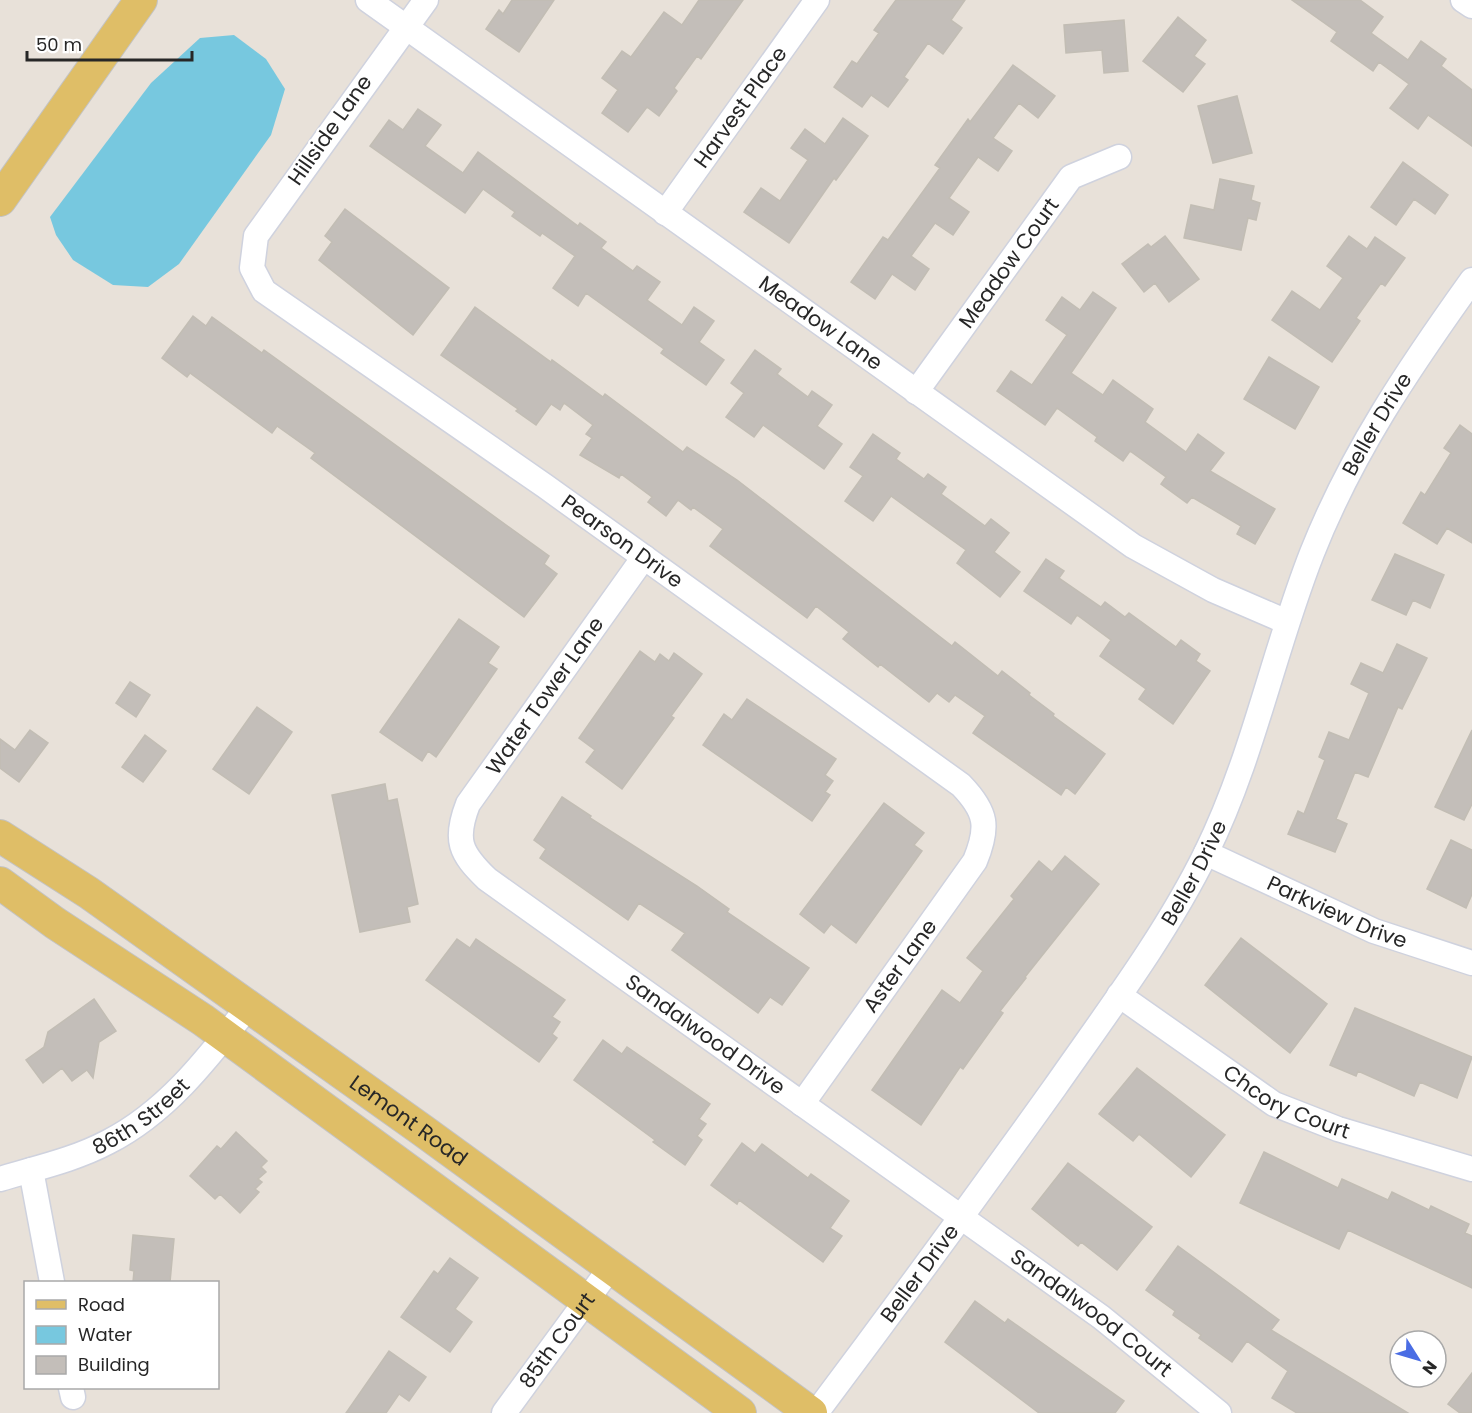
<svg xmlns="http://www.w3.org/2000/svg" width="1472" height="1413" font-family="Poppins,sans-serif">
<rect width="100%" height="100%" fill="#e8e1d9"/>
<path fill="#77c8df" d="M234,35l32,24 19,30 -14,46 -92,129 -31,23 -35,-2 -40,-25 -17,-25 -6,-18 101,-134 49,-45z"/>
<path fill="#c3beb9" stroke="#c2bdb4" stroke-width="1.5" d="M512,0h42l-35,52 -33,-23 13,-19 4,4z
M699,0h44l-42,59 -4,-3 -23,32 3,3 -18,25 -12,-9 -19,25 -26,-19 16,-23 -16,-12 20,-27 9,6 33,-45 18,13z
M896,0h69l-14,20 11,8 -19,26 -15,-11 -24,34 4,3 -20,27 -17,-12 -9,12 -28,-20 18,-26 5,3 22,-31 -5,-3z
M1292,0h68l23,17 -12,16 37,27 13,-19 25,18 -5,7 31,24v56l-44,-31 -10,14 -28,-21 19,-24 -30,-22 -6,9 -42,-30 6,-9z
M1178,17l28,23 -12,16 11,8 -22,28 -40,-31z
M1124,20l4,51 -24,2 -2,-23 -36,3 -2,-28z
M1013,65l42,31 -17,22 -19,-15 -26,35 19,13 -14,20 -20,-14 -29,41 20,14 -16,23 -18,-12 -24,33 18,13 -14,21 -23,-16 -17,25 -24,-17 32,-45 5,3 52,-72 -5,-3 33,-46 2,3z
M1237,96l15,57 -39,10 -15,-57z
M418,109l23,16 -16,21 38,27 15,-21 100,74 2,-3 26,19 -5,6 32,23 4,-5 23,16 -13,18 35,25 12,-18 20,14 -15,21 25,18 -18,25 -45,-32 3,-4 -78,-56 -8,13 -25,-18 22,-32 -33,-23 -2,3 -28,-20 3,-4 -32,-23 -18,24 -95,-67 19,-26 14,10z
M843,118l25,18 -32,44 -2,-2 -45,65 -45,-31 17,-24 19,13 28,-41 -17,-12 14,-19 20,15z
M1403,162l45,33 -13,19 -21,-15 -18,26 -25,-18z
M1220,179l34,7 -3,14 9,3 -4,17 -8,-2 -7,32 -57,-12 7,-33 23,5z
M345,209l104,79 -36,47 -94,-75 13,-18 -7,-6z
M1165,236l34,43 -30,23 -14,-19 -11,9 -22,-28 26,-20 3,3z
M1349,236l18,13 8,-12 30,21 -20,28 -4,-3 -25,35 4,3 -28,41 -60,-42 20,-29 28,19 23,-32 -16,-12z
M1093,292l23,16 -45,65 32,22 10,-15 40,29 -8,13 41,30 12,-18 26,19 -14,18 65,38 -20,35 -18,-10 4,-8 -49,-29 -5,6 -26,-19 5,-7 -36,-26 -7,10 -28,-20 2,-4 -40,-29 -12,17 -48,-34 14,-20 21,14 35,-50 -21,-15 16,-23 18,13z
M475,307l76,55 1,-2 51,37 2,-3 78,58 4,-5 50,33 215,166 3,-4 43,34 4,-5 28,22 -1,2 25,19 -1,2 52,38 -30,40 -9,-7 -5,8 -88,-62 12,-17 -30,-21 -6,7 -12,-9 -8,9 -49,-38 -2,3 -35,-28 6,-7 -33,-26 -9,12 -97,-72 13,-17 -30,-22 -2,3 -13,-10 -12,16 -18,-14 4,-5 -31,-23 -2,4 -39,-23 12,-17 -6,-4 7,-9 -29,-22 -4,7 -9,-6 -15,21 -20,-14 2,-2 -77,-54z
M193,316l13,10 6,-9 50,36 2,-3 285,206 -5,8 13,10 -33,43 -213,-159 4,-5 -38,-27 -5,7 -82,-60 -3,4 -25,-19z
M755,350l26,19 -4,5 31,23 4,-6 20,14 -15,21 25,18 -18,25 -61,-44 -9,12 -28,-20 18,-24 -13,-10z
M1269,357l50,30 -24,42 -51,-30z
M1460,425l12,9v109l-25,-15 -10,16 -34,-21 18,-31 4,3 26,-42 -7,-5z
M873,434l27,19 -4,6 28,20 4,-5 18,13 -5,7 44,32 6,-7 18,14 -15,19 26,20 -20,25 -43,-34 9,-13 -75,-54 -18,25 -28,-20 18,-25 -13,-9z
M1395,554l49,21 -14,33 -17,-8 -7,15 -34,-15z
M1046,559l18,12 -5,7 42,29 4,-5 20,15 4,-4 47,34 5,-7 19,14 -4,7 14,10 -37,53 -34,-25 7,-10 -46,-33 11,-16 -34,-25 -6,9 -47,-33z
M459,619l40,28 -11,16 9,6 -61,88 -8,-6 -6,10 -42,-29z
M1397,644l30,14 -25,51 -4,-2 -30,70 -13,-5 -19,47 11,5 -12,28 -47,-18 10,-23 6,3 21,-54 -6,-3 10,-25 20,8 20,-47 -18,-9 10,-21 22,10z
M640,651l15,11 5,-8 9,7 5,-8 28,21 -31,42 3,2 -52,71 -36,-27 9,-12 -16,-12z
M130,682l20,13 -14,22 -20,-14z
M747,699l89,60 -11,16 8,6 -8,11 5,3 -18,26 -109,-76 21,-31 8,6z
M257,707l35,25 -43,62 -36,-25z
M30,730l18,13 -29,39 -19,-14v-29l15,11z
M1472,730v74l-8,16 -29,-13z
M145,735l21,16 -23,31 -21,-15z
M385,784l3,17 9,-2 21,105 -11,3 3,15 -50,10 -28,-137z
M562,797l29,19 -1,2 107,68 32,23 -2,3 82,56 -27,37 -12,-8 -12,16 -86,-63 13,-17 -46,-30 -11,17 -88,-62 6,-9 -12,-9z
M884,803l40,30 -10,12 8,6 -66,92 -25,-19 -7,9 -24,-19z
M1451,840l21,10v44l-6,14 -39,-19z
M1065,856l34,28 -74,93 1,1 -26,33 3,2 -40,56 -3,-2 -39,58 -49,-35 70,-100 18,13 23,-32 -16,-13 47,-59 -3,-3 28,-35 13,11z
M1241,938l86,66 -37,49 -85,-68z
M457,939l13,9 6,-9 89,61 -13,17 8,5 -8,12 5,4 -18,24 -113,-82z
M94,999l22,32 -17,11 -6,36 -6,-8 -15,11 -10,-13 -19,15 -17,-23 18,-13 4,-15z
M1355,1008l117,49 -15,41 -37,-16 -6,14 -56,-25 -2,5 -26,-11z
M603,1040l19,14 5,-7 83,57 -11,15 7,5 -9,12 5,4 -17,25 -32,-23 2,-2 -81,-60z
M1137,1068l88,67 -34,42 -52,-43 -6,7 -34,-27z
M236,1132l31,29 -6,6 5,5 -8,7 4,3 -7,7 4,3 -19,21 -20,-19 -5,5 -25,-23 27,-30 4,3z
M742,1143l13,10 7,-9 46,34 3,-4 38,27 -19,27 12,8 -19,26 -84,-62 -2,4 -26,-19z
M1264,1152l74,36 4,-9 46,21 4,-8 37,18 2,-4 38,18 -4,9 7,3v52l-124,-58 -9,19 -99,-46z
M1068,1163l84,64 -35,43 -36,-28 -3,4 -46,-37z
M133,1235l41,4 -4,43h-37l1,-11 -4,-1z
M1178,1246l101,74 -8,10 137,83h-111l-25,-15 16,-27 -41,-30 -15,21 -33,-24 2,-3 -28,-20 2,-4 -29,-21z
M450,1258l28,20 -23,31 17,13 -22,30 -49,-35 33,-46 4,3z
M975,1301l30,22 3,-4 116,82 -9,12h-76l-94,-71z
M389,1351l37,26 -17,24 -10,-7 -13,19h-40z
M1472,1373v40h-12l-12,-9z"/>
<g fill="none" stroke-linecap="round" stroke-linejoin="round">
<defs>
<g id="minor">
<path id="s1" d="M368,0l765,546 80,44 74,32"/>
<path id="s2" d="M426,0l-170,236 -4,32 12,23 281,195 416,299c26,27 28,42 14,76l-173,243"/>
<path d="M1463,0l9,6"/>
<path id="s3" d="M665,213l152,-213"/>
<path id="s4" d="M916,392l155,-215 48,-20"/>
<path id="s5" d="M644,557l-176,247c-14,36 -8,49 19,75l614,438 118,96"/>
<path id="s6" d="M1206,853l168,78 98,32"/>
<path id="s7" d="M1119,995l155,109 64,25 134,40"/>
<path d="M31,1170l21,112"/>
<path id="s8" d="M0,1179c36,-11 74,-19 108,-37 59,-30 100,-84 140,-135"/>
<path d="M71,1388l2,9"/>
<path id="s9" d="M504,1413l107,-146"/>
<path id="s10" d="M816,1413c81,-108 161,-217 239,-326 53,-76 110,-151 151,-234 47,-95 67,-201 106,-300 40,-101 97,-185 160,-273"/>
</g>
<g id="major">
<path d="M0,200l141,-200"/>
<path id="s11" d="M0,836l89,57 333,237 389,283"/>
<path d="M0,883l55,40 148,97 537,393"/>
</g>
</defs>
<use href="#minor" stroke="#cfd2de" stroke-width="27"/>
<use href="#major" stroke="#c3c3c3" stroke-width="34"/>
<use href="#minor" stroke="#fff" stroke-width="24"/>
<use href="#major" stroke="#dfbe67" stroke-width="32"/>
</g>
<g text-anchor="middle" stroke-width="4.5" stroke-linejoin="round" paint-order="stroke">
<g font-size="21" fill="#272727" stroke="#fff">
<text dy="7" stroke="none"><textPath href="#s3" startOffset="130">Harvest Place</textPath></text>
<text transform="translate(330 130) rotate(-55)" y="7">Hillside Lane</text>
<text dy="7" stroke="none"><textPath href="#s4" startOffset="159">Meadow Court</textPath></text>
<text dy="7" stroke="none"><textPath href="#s1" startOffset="556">Meadow Lane</textPath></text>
<text dy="7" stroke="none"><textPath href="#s10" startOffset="1146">Beller Drive</textPath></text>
<text dy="7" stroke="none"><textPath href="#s2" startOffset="786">Pearson Drive</textPath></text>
<text transform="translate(545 696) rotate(-55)" y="7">Water Tower Lane</text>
<text dy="7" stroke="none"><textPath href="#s10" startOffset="660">Beller Drive</textPath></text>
<text dy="7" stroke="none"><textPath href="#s6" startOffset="144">Parkview Drive</textPath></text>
<text transform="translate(900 966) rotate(-54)" y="7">Aster Lane</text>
<text dy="7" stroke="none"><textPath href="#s5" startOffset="656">Sandalwood Drive</textPath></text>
<text dy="7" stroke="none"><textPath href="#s7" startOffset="200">Chcory Court</textPath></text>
<text dy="7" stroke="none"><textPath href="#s8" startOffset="156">86th Street</textPath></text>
<text dy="7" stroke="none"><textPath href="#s11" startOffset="498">Lemont Road</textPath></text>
<text dy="7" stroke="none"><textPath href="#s10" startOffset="174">Beller Drive</textPath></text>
<text dy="7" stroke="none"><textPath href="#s5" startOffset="1132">Sandalwood Court</textPath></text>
<text dy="7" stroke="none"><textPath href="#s9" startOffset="90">85th Court</textPath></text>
</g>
</g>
<rect x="24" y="1281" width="195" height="108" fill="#ffffff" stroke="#a9a9a9" stroke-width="1.5"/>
<rect x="36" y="1300" width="30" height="9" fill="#dfbe67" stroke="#a9a9a9" stroke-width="1.5"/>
<text x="78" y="1311" font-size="18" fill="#272727">Road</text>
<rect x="36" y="1326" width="30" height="18" fill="#77c8df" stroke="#a9a9a9" stroke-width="1.5"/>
<text x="78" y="1341" font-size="18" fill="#272727">Water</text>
<rect x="36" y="1356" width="30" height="18" fill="#c3beb9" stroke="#a9a9a9" stroke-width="1.5"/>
<text x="78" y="1371" font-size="18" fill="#272727">Building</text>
<g transform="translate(1418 1359) rotate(127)"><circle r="28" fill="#ffffff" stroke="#a9a9a9" stroke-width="1.5"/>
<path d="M0-4.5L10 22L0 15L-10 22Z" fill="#4a6de4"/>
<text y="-9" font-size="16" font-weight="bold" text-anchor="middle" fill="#272727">N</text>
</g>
<path d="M27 51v9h165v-9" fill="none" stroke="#272727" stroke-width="3"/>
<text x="36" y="51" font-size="18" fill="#272727" stroke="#ffffff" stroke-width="4.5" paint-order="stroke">50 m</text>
</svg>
